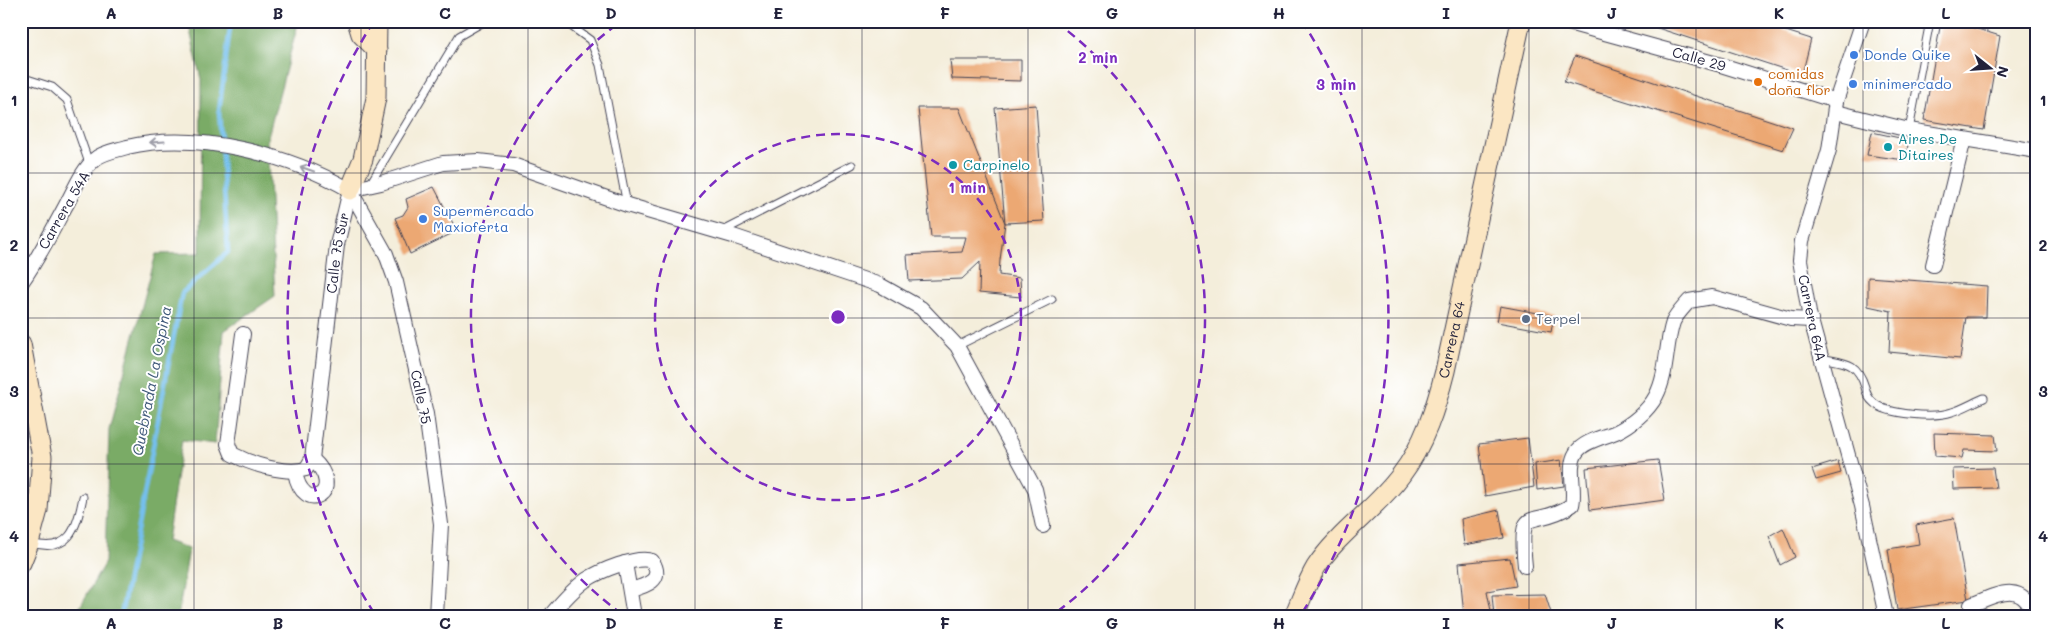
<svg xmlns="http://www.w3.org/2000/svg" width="2057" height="637" font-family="Mali,sans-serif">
<rect width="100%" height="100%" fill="#fff"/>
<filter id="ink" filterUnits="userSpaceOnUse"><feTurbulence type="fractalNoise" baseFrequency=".02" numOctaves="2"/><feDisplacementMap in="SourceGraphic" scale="10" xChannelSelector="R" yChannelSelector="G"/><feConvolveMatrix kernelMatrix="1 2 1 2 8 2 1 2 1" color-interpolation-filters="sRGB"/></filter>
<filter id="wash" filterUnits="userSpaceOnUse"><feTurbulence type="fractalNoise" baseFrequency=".0096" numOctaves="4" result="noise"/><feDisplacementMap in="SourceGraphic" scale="20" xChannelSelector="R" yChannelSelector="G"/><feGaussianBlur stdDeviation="1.12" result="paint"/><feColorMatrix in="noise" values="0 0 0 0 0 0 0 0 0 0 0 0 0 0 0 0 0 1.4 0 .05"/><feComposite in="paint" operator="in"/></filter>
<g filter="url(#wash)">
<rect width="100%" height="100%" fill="#f4eedb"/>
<path fill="#7aab66" stroke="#4e6650" d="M188,21h108l2,3 -31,116 8,156 -51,35 -9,113 -33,-4 -15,101 22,8 -11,67h-103l30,-54 4,-133 47,-175 44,-1 1,-173z"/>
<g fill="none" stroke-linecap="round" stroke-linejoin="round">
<path stroke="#75c0ee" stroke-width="4.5" d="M121,616l61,-323 46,-41 -9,-141 12,-90"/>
</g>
<g id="blocks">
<path fill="#eca873" d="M1636,21h119l56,18 -9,36z
M1941,21h11l48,15 -16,94 -60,-10z
M1575,56l218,72 -10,22 -219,-68z
M950,60h71v21l-69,-2z
M1036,105l8,116 -39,2 -5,37 -1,15 21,3 1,19 -42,-4 1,-31 -18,17 -53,2 -2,-26 55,-3 4,-15h-35l-13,-129h41l46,115 -10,-115z
M1872,132l37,8 -4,20 -38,-5z
M434,187l23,44 -47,23 -15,-36 8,-3 5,-8 -2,-8z
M1868,277l119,9 -1,31h-20l-6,42 -71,-7 2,-41 -23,-5z
M1500,306l54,10 -3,16 -54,-10z
M1934,433l61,2 2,16 -33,-1 -2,8 -27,-2z
M1528,438l6,49 -49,9 -6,-52z
M1561,460l3,26 -27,4 -2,-26z
M1658,460l7,40 -75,10 -4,-42z
M1838,461l3,12 -25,7 -4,-11z
M1993,468l3,20 -42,1 -1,-20z
M1499,510l5,28 -40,7 -3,-26z
M1954,518l14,82 -71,10 -9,-61 31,-5 -3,-19z
M1783,528l12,29 -15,8 -11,-29z
M1510,558l6,28 -29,5 5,25h-28l-5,-53z
M1545,594l7,22h-58l-2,-21z"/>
</g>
</g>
<g filter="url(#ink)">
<use href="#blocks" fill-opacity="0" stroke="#424153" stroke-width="1"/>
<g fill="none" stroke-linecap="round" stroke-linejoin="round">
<defs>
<path id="lane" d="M564,21l26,19 10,25 27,140
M21,77l31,10 15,13 23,66
M1909,130l21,-109
M370,184l89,-148 26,-15
M723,231l129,-66
M957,346l95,-47
M1821,358c24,5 36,3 44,29 1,6 4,12 9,16 14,12 61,15 78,9 11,-3 22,-10 32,-14
M31,543c38,11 46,-14 52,-46"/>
<g id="street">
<path d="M1561,21l160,44 115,36"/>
<path d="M1863,21l-27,80 -7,49 -27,91 -2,19 9,53 53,193 24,110"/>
<path d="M1836,112l73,18 122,20"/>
<path d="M350,190l31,-7 62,-20 35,-2 35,4 114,40 106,31 147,49 41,23 36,38 78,143 8,37"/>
<path d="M350,190l36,64 10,28 30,132 15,110 -5,92"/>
<path d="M1933,265l31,-126"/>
<path d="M21,283c17,-24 30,-50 44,-76 9,-16 16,-36 30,-48 8,-7 23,-9 32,-12 70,-17 162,8 223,43"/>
<path id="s1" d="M243,334l-15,110 4,10c19,10 53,21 74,15l6,-10 25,-214 13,-55"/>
<path d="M295,472c8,46 53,19 17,-13"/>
<path d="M625,563l9,53"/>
<path d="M1525,566c-7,-67 7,-35 47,-61 4,-16 -5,-38 4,-52 7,-12 29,-16 40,-21 15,-7 32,-21 40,-36 12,-23 9,-50 17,-74 3,-7 11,-15 16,-21l23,-4 79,22 20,1"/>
<path d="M1971,605c25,-10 52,-26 63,11"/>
<path d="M550,616c10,-12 23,-27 36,-36 14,-9 51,-25 66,-19 13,19 -6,25 -22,29"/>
</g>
<g id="secondary">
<path d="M357,21l4,13 16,16"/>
<path d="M350,190l13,-31 13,-61 1,-77"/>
<path d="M21,344l21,113 -4,53 -9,33 -8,20"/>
<path id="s2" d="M1294,616c7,-16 13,-34 22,-49 23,-35 60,-58 85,-92 23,-30 35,-68 44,-104l76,-350"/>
</g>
</defs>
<use href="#lane" stroke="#424153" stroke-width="9"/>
<use href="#street" stroke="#424153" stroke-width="16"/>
<use href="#secondary" stroke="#424153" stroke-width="21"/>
<use href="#lane" stroke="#fff" stroke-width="7"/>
<use href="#street" stroke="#fff" stroke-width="14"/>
<use href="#secondary" stroke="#fbe6c3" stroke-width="19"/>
</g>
<defs><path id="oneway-shaft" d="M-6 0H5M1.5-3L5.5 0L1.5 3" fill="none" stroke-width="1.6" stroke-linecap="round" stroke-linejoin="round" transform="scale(1.25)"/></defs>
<g stroke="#9c9ca7">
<use href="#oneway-shaft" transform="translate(157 142) rotate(176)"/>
<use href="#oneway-shaft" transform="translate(307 169) rotate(-161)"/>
</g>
</g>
<path fill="none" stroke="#22223b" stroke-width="1" stroke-opacity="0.55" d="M194,21v595M361,21v595M528,21v595M695,21v595M862,21v595M1028,21v595M1195,21v595M1362,21v595M1529,21v595M1696,21v595M1863,21v595M21,173h2015M21,318h2015M21,464h2015"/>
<g fill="none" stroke="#7b2cbf" stroke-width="2.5" stroke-dasharray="9 6">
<circle cx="838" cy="317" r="183"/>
<path d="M622 614A367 367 0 0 1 620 22M1056 22A367 367 0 0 1 1054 614"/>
<path d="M374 613A550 550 0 0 1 374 21M1302 21A550 550 0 0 1 1302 613"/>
</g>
<g fill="#3f7fe0" stroke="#fff" stroke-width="2">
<circle cx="1854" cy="55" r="5"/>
<circle cx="1853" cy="84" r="5"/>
<circle cx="423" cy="219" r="5"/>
</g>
<circle fill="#e8710a" stroke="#fff" stroke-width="2" cx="1758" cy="82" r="5"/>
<g fill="#0f9aa8" stroke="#fff" stroke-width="2">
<circle cx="1888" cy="147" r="5"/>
<circle cx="953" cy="165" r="5"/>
</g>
<circle fill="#5c6f8a" stroke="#fff" stroke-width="2" cx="1526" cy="319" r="5"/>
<g text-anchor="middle" stroke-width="4" stroke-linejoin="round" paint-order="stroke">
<g font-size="14" fill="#366cbe" stroke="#fff" text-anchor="start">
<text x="1864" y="60">Donde Quike</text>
<text x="1863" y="89">minimercado</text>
<text x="433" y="216">Supermercado<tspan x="433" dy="16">Maxioferta</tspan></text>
</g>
<g font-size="14" fill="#22223b" stroke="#fff">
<text transform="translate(1699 59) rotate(16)" y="5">Calle 29</text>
<text transform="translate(64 210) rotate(-60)" y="5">Carrera 54A</text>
<text dy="5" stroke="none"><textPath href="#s1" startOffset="418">Calle 75 Sur</textPath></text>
<text transform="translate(1812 318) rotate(78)" y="5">Carrera 64A</text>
<text dy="5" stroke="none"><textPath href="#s2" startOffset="325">Carrera 64</textPath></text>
<text transform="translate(421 397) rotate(78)" y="5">Calle 75</text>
</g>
<g font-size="14" fill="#c56008" stroke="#fff" text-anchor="start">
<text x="1768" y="79">comidas<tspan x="1768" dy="16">doña flor</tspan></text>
</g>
<g font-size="14" fill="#0d838f" stroke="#fff" text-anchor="start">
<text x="1898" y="144">Aires De<tspan x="1898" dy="16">Ditaires</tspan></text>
<text x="963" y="170">Carpinelo</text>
</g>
<g font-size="14" fill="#4e5e75" stroke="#fff" text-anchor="start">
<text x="1536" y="324">Terpel</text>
</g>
<g font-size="15" font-style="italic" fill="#3f597a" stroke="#fff">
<text transform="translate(152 381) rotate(-79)" y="5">Quebrada La Ospina</text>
</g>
</g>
<circle cx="838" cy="317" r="8" fill="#7b2cbf" stroke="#fff" stroke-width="2.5"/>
<g font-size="15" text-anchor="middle" font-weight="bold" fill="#7b2cbf" stroke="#fff" stroke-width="4" stroke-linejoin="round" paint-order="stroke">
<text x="1098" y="63">2 min</text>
<text x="1336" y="90">3 min</text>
<text x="967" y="193">1 min</text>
</g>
<rect width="2057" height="637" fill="none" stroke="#fff" stroke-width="55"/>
<g transform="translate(1990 68) rotate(107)" stroke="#ffffff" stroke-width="4" paint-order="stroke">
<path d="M0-4L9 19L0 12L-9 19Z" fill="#22223b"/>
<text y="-8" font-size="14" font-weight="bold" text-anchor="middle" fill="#22223b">N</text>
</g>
<rect x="28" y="28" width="2002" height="582" fill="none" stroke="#22223b" stroke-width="2"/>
<g font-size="16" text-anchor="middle" font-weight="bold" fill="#22223b">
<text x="111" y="19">A</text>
<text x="278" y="19">B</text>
<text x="445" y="19">C</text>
<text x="611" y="19">D</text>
<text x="778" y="19">E</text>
<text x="945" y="19">F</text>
<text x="1112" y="19">G</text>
<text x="1279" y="19">H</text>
<text x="1446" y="19">I</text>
<text x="1612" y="19">J</text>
<text x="1779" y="19">K</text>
<text x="1946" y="19">L</text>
<text x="14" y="106">1</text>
<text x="2043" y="106">1</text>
<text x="14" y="251">2</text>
<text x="2043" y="251">2</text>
<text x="14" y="397">3</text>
<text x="2043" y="397">3</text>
<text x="14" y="542">4</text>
<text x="2043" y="542">4</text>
<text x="111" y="629">A</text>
<text x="278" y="629">B</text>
<text x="445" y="629">C</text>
<text x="611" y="629">D</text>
<text x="778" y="629">E</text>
<text x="945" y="629">F</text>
<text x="1112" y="629">G</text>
<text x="1279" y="629">H</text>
<text x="1446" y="629">I</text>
<text x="1612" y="629">J</text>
<text x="1779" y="629">K</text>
<text x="1946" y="629">L</text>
</g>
</svg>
